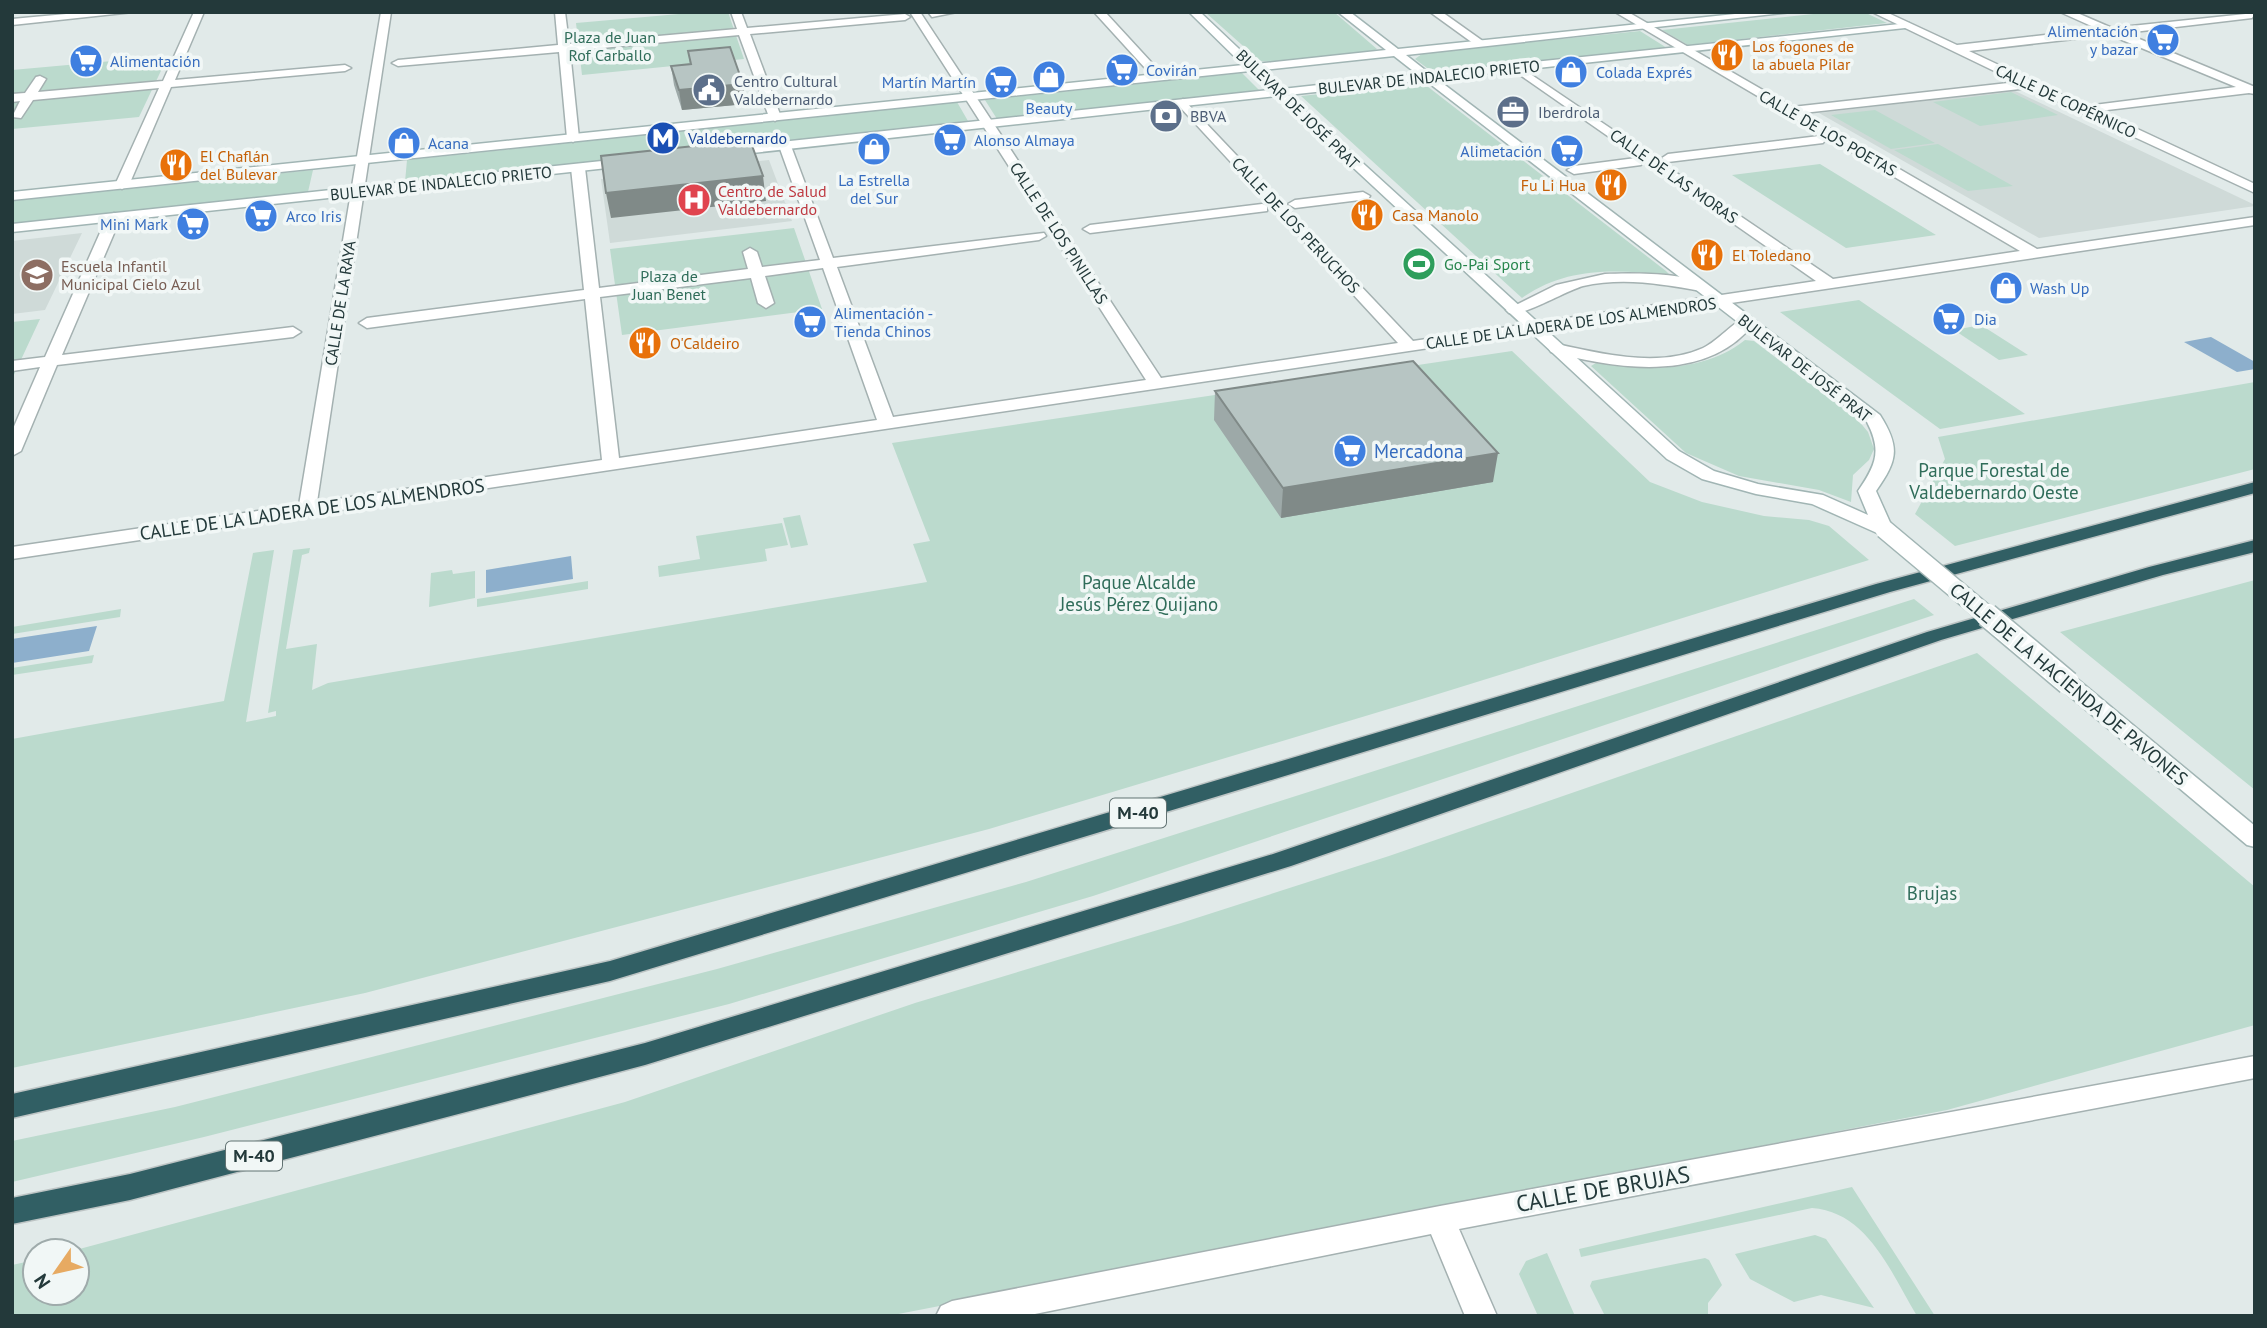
<svg xmlns="http://www.w3.org/2000/svg" width="2267" height="1328" font-family="'PT Sans',sans-serif">
<rect width="100%" height="100%" fill="#e1eae9"/>
<path fill="#cfdad8" d="M2013,90l242,115v1l-216,32 -220,-125z
M769,160l23,61 -182,22 -9,-64z
M82,233l-37,77 -33,4v-73z"/>
<path fill="#bbdacd" d="M702,12h26l16,47 -162,16 -6,-52z
M1205,12h129l43,37 -8,4 -92,9 -17,-1z
M1832,12h32l23,11 -199,22 -26,-15z
M1640,31l27,17 -218,24 -22,-4 -12,-9 8,-6z
M168,56l-29,61 -127,12v-59z
M1242,73l18,18 -263,28 -12,-19z
M1423,83l243,188 5,5c-52,-7 -104,-10 -149,22l-221,-202z
M2011,92l47,23 -78,11 -47,-24z
M957,102l11,19 -563,61 2,-22z
M1875,110l60,33 -44,6 -60,-34z
M1938,144l75,42 -45,5 -74,-41z
M1820,164l116,71 -90,13 -114,-73z
M313,170l-5,22 -296,32v-23z
M794,228l28,81 -200,26 -12,-86z
M1859,300l166,114 -85,15 -160,-117z
M40,319l-28,60v-57z
M1981,325l47,30 -29,5 -45,-30z
M1745,340l9,1 104,79 10,12 6,17 -5,11 -16,15 -2,27 -32,-12 -80,-14 -53,-23 -95,-87 5,-3c50,7 108,10 149,-23z
M1512,351l138,131 52,20 62,14 45,4 20,6 40,34 -447,139 -433,130 -624,164 -353,75v-329l212,-38 29,-148 21,-3 -28,172 30,-6v-5l-8,2 25,-163 17,-2 -1,5 -7,2 -16,94 31,-5 -5,46 16,-7 599,-101 -14,-38 17,-3 -38,-98z
M2255,382v87l-300,77 -40,-32 30,-55 -7,-22z
M800,515l8,30 -17,3 -8,-30z
M782,523l6,22 -23,4 2,12 -108,16 -1,-11 42,-7 -4,-23z
M452,570l1,4 22,-3v27l-46,9 2,-34z
M2255,580v210l-195,-158z
M588,581v8l-111,18v-8z
M1914,599l20,16 -841,281 -364,108 -525,133 -192,45v-41l163,-34 542,-138 309,-87z
M121,609l-1,8 -108,17v-7z
M1977,653l278,234v138l-308,85 -1059,206h-876v-51l23,-5v33h42v-42h-5l553,-149 290,-99 266,-80 208,-67z
M94,655l-2,8 -80,12v-7z
M1852,1187l83,129h-18c-26,-43 -49,-104 -105,-108l-231,49 -2,-8z
M1815,1235l11,4 48,69 -53,-13 -27,7 -44,-23 -15,-25z
M1547,1253l28,63h-37l-19,-42 7,-13z
M1705,1258l4,2 13,25 -14,18v13h-103l-15,-30 2,-5z"/>
<path fill="#8dafcc" d="M2211,337l44,25v7l-18,3 -53,-30z
M571,556l2,23 -87,14v-23z
M97,626l-8,25 -77,12v-24z"/>
<g fill="none" stroke-linecap="round" stroke-linejoin="round">
<defs>
<path id="street" d="M88,12h45l-121,13v-6z
M194,12h10l-29,68 170,-15 6,3 -6,3 -174,16 -42,98 -7,4 -7,-4 44,-97 -126,12 -12,18 -9,-1 8,-16 -8,1v-8l13,-1 11,-16 4,-1 6,3 -8,13 125,-11z
M381,12h10l-74,490 285,-42 -17,-161 -218,29 -8,-5 8,-5 217,-28 -13,-122 7,-4 7,4 14,120 149,-19 -5,-17 7,-4 7,4 5,15 58,-7 -41,-114 6,-4 6,4 42,112 211,-25 2,3 -7,4 -202,27 56,150 253,-37 -236,-368h10l241,366 237,-35 -219,-237 -2,-3 6,-4 230,242 403,-60 -303,-211 -2,-2 6,-3 316,214 187,-28 -405,-239h13l164,95 225,-25 -145,-70h14l71,33 141,-16 -38,-17h15l37,16 143,-15 -3,5 -127,15 130,54v7l-6,-1 -150,18 156,73v9l-226,-105 -226,25 234,136 218,-32v8l-2243,334v-12l287,-42zM2110,35l126,52 -150,19 -117,-55zM823,268l54,152 -258,38 -19,-161 151,-19 7,25 8,5 8,-5 -9,-27z
M555,12h10l4,32 168,-15 -6,-17h10l6,16 158,-14 5,3 -5,3 -155,14 31,83 -6,4 -6,-4 -30,-82 -169,16 9,87 -6,4 -6,-4 -8,-86 -161,14 -6,-3 6,-3 160,-15z
M928,12h29l-25,5z
M1094,12h11l58,63v4h-8z
M1430,12h12l45,32 -10,2z
M1819,136l6,4 -2,3 -155,19 -6,-4 6,-4z
M1636,158l5,1v6l-67,9 -7,-4 7,-4z
M1363,192l7,4 -2,3 -73,9 -7,-4 7,-4z
M1262,204l5,1v6l-177,22 -7,-4 7,-4z
M114,213l7,4 -59,138 231,-28 8,5 -8,5 -236,28 -36,86 -9,5v-25l28,-64 -28,4v-10l33,-4 62,-140z
M1605,274c23,-1 87,-2 103,13l-7,4c-39,-7 -78,-14 -118,-5 -18,5 -60,31 -74,27l-3,-3 50,-25z
M1747,317l8,5c-47,62 -138,47 -204,30l-2,-3 8,-5c45,10 102,24 146,4 15,-7 31,-27 44,-31z
M2255,1056v22l-796,151 38,87h-32l-34,-82 -406,82h-89l5,-10 11,-5 488,-95z"/>
<path id="secondary" d="M1189,12h11l55,52 131,-14 -48,-38h12l48,37 356,-37h38l-386,43 23,18 480,-50v4l-4,1 -468,51 443,336c21,33 17,46 -4,76l17,38 -2,4h-14l-65,-29 -56,-10 -54,-15 -35,-20 -391,-363 -552,60 -6,-4 6,-4 545,-58 -19,-19 -1238,129v-8l1231,-127zM1394,56l23,18 -135,15 -20,-19zM1425,80l442,342c15,29 9,43 -9,69l10,24 -45,-20 -65,-11 -44,-13 -35,-20 -391,-356z
M630,158l6,4 -1,3 -623,67v-8z
M2068,676l8,2 179,148v21l-8,-2 -187,-157 -3,-5 3,-5z"/>
<path id="highway" d="M2255,482v11l-365,99 -1280,389 -598,137v-24l598,-133 1266,-377z
M2255,540v12l-92,23 -222,65 -650,226 -646,199 -515,135 -118,24v-26l118,-24 515,-131 628,-189 654,-222 222,-65z"/>
</defs>
<use href="#street" stroke="#a4b1b1" stroke-width="3"/>
<use href="#secondary" stroke="#a1b5b4" stroke-width="3"/>
<use href="#highway" stroke="#bdc4c4" stroke-width="3"/>
<use href="#street" fill="#fff" fill-rule="evenodd"/>
<use href="#secondary" fill="#fff" fill-rule="evenodd"/>
<use href="#highway" fill="#315f64" fill-rule="evenodd"/>
<defs>
<path id="secondary-bridge-far1" d="M1884,529l105,88"/>
<path id="secondary-bridge" d="M1987,615l81,68"/>
</defs>
<use href="#secondary-bridge-far1" stroke="#a1b5b4" stroke-width="21" stroke-linecap="butt"/>
<use href="#secondary-bridge" stroke="#a1b5b4" stroke-width="26" stroke-linecap="butt"/>
<use href="#secondary-bridge-far1" stroke="#fff" stroke-width="18"/>
<use href="#secondary-bridge" stroke="#fff" stroke-width="23"/>
</g>
<path fill="#9da9a8" d="M688,51l58,53 -64,6 -8,-25 -3,-19 19,-2z
M1215,391l278,91 -212,36 -67,-98z"/>
<path fill="#808a88" d="M743,84l3,20 -64,6 -3,-20z
M763,176l3,25 -155,17 -5,-25z
M1498,453l-5,29 -212,36 2,-30z"/>
<path fill="#b7c5c3" stroke="#808a88" stroke-width="2" d="M730,47l13,37 -64,6 -8,-24 20,-2 -3,-13z
M750,140l13,36 -157,17 -5,-37z
M1413,361l85,92 -215,35 -68,-97z"/>
<defs>
<symbol id="supermarket-disc" viewBox="-11 -11 22 22"><circle r="9.5" fill="#3f7fe0" stroke="#f1f7f6"/><path d="M-6-5.5h2.5l.6 2H6L4.5 2H-2.5L-4.4-4H-6ZM-1.5 3.2a1.3 1.3 0 1 0 .1 0ZM3 3.2a1.3 1.3 0 1 0 .1 0Z" fill="#fff"/></symbol>
<symbol id="restaurant-disc" viewBox="-11 -11 22 22"><circle r="9.5" fill="#e8710a" stroke="#f1f7f6"/><path d="M-5-6h1v4h1v-4h1v4h1v-4h1v5L-1.5 .5V6h-2V.5L-5-1ZM5-6V6H3V1.5H1.5Q1.5-4 5-6Z" fill="#fff"/></symbol>
<symbol id="shop-disc" viewBox="-11 -11 22 22"><circle r="9.5" fill="#3f7fe0" stroke="#f1f7f6"/><path d="M-5-2.5h2.3a2.7 3.5 0 0 1 5.4 0H5L5.5 6h-11ZM-1.5-2.5h3a1.5 2.3 0 0 0-3 0Z" fill="#fff"/></symbol>
<symbol id="civic-disc" viewBox="-11 -11 22 22"><circle r="9.5" fill="#5c6f8a" stroke="#f1f7f6"/><path d="M-.6-6.5H3V-4.5H.6V-3L4-1V1h2V6H-6V1h2V-1L-.6-3ZM-1.2 2.5V6h2.4V2.5Z" fill="#fff"/></symbol>
<symbol id="office-disc" viewBox="-11 -11 22 22"><circle r="9.5" fill="#5c6f8a" stroke="#f1f7f6"/><path d="M-6-3h4V-5.5h4V-3h4V5H-6ZM-1-4.5V-3h2v-1.5ZM-6 0V1H6V0Z" fill="#fff"/></symbol>
<symbol id="bank-disc" viewBox="-11 -11 22 22"><circle r="9.5" fill="#5c6f8a" stroke="#f1f7f6"/><path d="M-6-4H6V4H-6ZM0-2.3a2.3 2.3 0 1 0 0 4.6a2.3 2.3 0 1 0 0-4.6Z" fill="#fff"/></symbol>
<symbol id="metro-disc" viewBox="-11 -11 22 22"><circle r="9.5" fill="#1a4fb4" stroke="#f1f7f6"/><path d="M-5.5 5V-5H-3L0 0L3-5H5.5V5H3V-.5L0 4L-3-.5V5Z" fill="#fff"/></symbol>
<symbol id="hospital-disc" viewBox="-11 -11 22 22"><circle r="9.5" fill="#e0444e" stroke="#f1f7f6"/><path d="M-5-5h3v3.5h4V-5h3V5h-3V1.5h-4V5h-3Z" fill="#fff"/></symbol>
<symbol id="stadium-disc" viewBox="-11 -11 22 22"><circle r="9.5" fill="#2e9e5b" stroke="#f1f7f6"/><path d="M0-5a6.5 5 0 1 0 0 10a6.5 5 0 1 0 0-10ZM-3.5-1.8h7v3.6h-7Z" fill="#fff"/></symbol>
<symbol id="school-disc" viewBox="-11 -11 22 22"><circle r="9.5" fill="#8d6e63" stroke="#f1f7f6"/><path d="M0-5L7-2L0 1L-7-2ZM-4 1L0 2.5L4 1V4Q0 6-4 4Z" fill="#fff"/></symbol>
</defs>
<g fill-rule="evenodd">
<use href="#supermarket-disc" x="2144" y="21" width="38" height="38"/>
<use href="#restaurant-disc" x="1708" y="36" width="38" height="38"/>
<use href="#supermarket-disc" x="67" y="42" width="38" height="38"/>
<use href="#supermarket-disc" x="1103" y="51" width="38" height="38"/>
<use href="#shop-disc" x="1552" y="53" width="38" height="38"/>
<use href="#shop-disc" x="1030" y="58" width="38" height="38"/>
<use href="#supermarket-disc" x="982" y="63" width="38" height="38"/>
<use href="#civic-disc" x="690" y="71" width="38" height="38"/>
<use href="#office-disc" x="1494" y="93" width="38" height="38"/>
<use href="#bank-disc" x="1147" y="97" width="38" height="38"/>
<use href="#metro-disc" x="644" y="119" width="38" height="38"/>
<use href="#supermarket-disc" x="931" y="121" width="38" height="38"/>
<use href="#shop-disc" x="385" y="124" width="38" height="38"/>
<use href="#shop-disc" x="855" y="130" width="38" height="38"/>
<use href="#supermarket-disc" x="1548" y="132" width="38" height="38"/>
<use href="#restaurant-disc" x="157" y="146" width="38" height="38"/>
<use href="#restaurant-disc" x="1592" y="166" width="38" height="38"/>
<use href="#hospital-disc" x="675" y="181" width="38" height="38"/>
<use href="#restaurant-disc" x="1348" y="196" width="38" height="38"/>
<use href="#supermarket-disc" x="242" y="197" width="38" height="38"/>
<use href="#supermarket-disc" x="174" y="205" width="38" height="38"/>
<use href="#restaurant-disc" x="1688" y="236" width="38" height="38"/>
<use href="#stadium-disc" x="1400" y="245" width="38" height="38"/>
<use href="#school-disc" x="18" y="256" width="38" height="38"/>
<use href="#shop-disc" x="1987" y="269" width="38" height="38"/>
<use href="#supermarket-disc" x="1930" y="300" width="38" height="38"/>
<use href="#supermarket-disc" x="791" y="303" width="38" height="38"/>
<use href="#restaurant-disc" x="626" y="324" width="38" height="38"/>
<use href="#supermarket-disc" x="1331" y="432" width="38" height="38"/>
</g>
<g text-anchor="middle" stroke-width="7" stroke-linejoin="round" paint-order="stroke">
<g font-size="16" fill="#366cbe" stroke="#f1f7f6" text-anchor="start">
<text x="2138" y="37" text-anchor="end">Alimentación<tspan x="2138" dy="18">y bazar</tspan></text>
<text x="110" y="67">Alimentación</text>
<text x="1146" y="76">Covirán</text>
<text x="1596" y="78">Colada Exprés</text>
<text x="976" y="88" text-anchor="end">Martín Martín</text>
<text x="1049" y="114" text-anchor="middle">Beauty</text>
<text x="974" y="146">Alonso Almaya</text>
<text x="428" y="149">Acana</text>
<text x="1542" y="157" text-anchor="end">Alimetación</text>
<text x="874" y="186" text-anchor="middle">La Estrella<tspan x="874" dy="18">del Sur</tspan></text>
<text x="286" y="222">Arco Iris</text>
<text x="168" y="230" text-anchor="end">Mini Mark</text>
<text x="2030" y="294">Wash Up</text>
<text x="834" y="319">Alimentación -<tspan x="834" dy="18">Tienda Chinos</tspan></text>
<text x="1974" y="325">Dia</text>
</g>
<g font-size="16" fill="#306d5a" stroke="#f1f7f6">
<text x="610" y="43">Plaza de Juan<tspan x="610" dy="18">Rof Carballo</tspan></text>
<text x="669" y="282">Plaza de<tspan x="669" dy="18">Juan Benet</tspan></text>
</g>
<g font-size="16" fill="#c56008" stroke="#f1f7f6" text-anchor="start">
<text x="1752" y="52">Los fogones de<tspan x="1752" dy="18">la abuela Pilar</tspan></text>
<text x="200" y="162">El Chaflán<tspan x="200" dy="18">del Bulevar</tspan></text>
<text x="1586" y="191" text-anchor="end">Fu Li Hua</text>
<text x="1392" y="221">Casa Manolo</text>
<text x="1732" y="261">El Toledano</text>
<text x="670" y="349">O'Caldeiro</text>
</g>
<g font-size="16" fill="#23393a" stroke="#f1f7f6">
<text transform="translate(1429 77) rotate(-6)" y="6">BULEVAR DE INDALECIO PRIETO</text>
<text transform="translate(2066 101) rotate(25)" y="6">CALLE DE COPÉRNICO</text>
<text transform="translate(1298 109) rotate(44)" y="6">BULEVAR DE JOSÉ PRAT</text>
<text transform="translate(1828 133) rotate(30)" y="6">CALLE DE LOS POETAS</text>
<text transform="translate(1674 176) rotate(35)" y="6">CALLE DE LAS MORAS</text>
<text transform="translate(441 183) rotate(-6)" y="6">BULEVAR DE INDALECIO PRIETO</text>
<text transform="translate(1296 225) rotate(47)" y="6">CALLE DE LOS PERUCHOS</text>
<text transform="translate(1059 233) rotate(57)" y="6">CALLE DE LOS PINILLAS</text>
<text transform="translate(340 303) rotate(-81)" y="6">CALLE DE LA RAYA</text>
<text transform="translate(1571 323) rotate(-8)" y="6">CALLE DE LA LADERA DE LOS ALMENDROS</text>
<text transform="translate(1805 368) rotate(38)" y="6">BULEVAR DE JOSÉ PRAT</text>
</g>
<g font-size="16" fill="#4e5e75" stroke="#f1f7f6" text-anchor="start">
<text x="734" y="87">Centro Cultural<tspan x="734" dy="18">Valdebernardo</tspan></text>
<text x="1538" y="118">Iberdrola</text>
<text x="1190" y="122">BBVA</text>
</g>
<g font-size="16" fill="#164399" stroke="#f1f7f6" text-anchor="start">
<text x="688" y="144">Valdebernardo</text>
</g>
<g font-size="16" fill="#be3a42" stroke="#f1f7f6" text-anchor="start">
<text x="718" y="197">Centro de Salud<tspan x="718" dy="18">Valdebernardo</tspan></text>
</g>
<g font-size="16" fill="#27864d" stroke="#f1f7f6" text-anchor="start">
<text x="1444" y="270">Go-Pai Sport</text>
</g>
<g font-size="16" fill="#785e54" stroke="#f1f7f6" text-anchor="start">
<text x="61" y="272">Escuela Infantil<tspan x="61" dy="18">Municipal Cielo Azul</tspan></text>
</g>
<g fill="#f1f7f6" stroke="#617272" stroke-width="2">
<rect x="1110" y="798.5" width="56" height="29" rx="5"/>
<rect x="226" y="1141.5" width="56" height="29" rx="5"/>
</g>
<g font-size="18" font-weight="bold" fill="#23393a">
<text x="1138" y="819">M-40</text>
<text x="254" y="1162">M-40</text>
</g>
<g font-size="19" fill="#366cbe" stroke="#f1f7f6" text-anchor="start">
<text x="1374" y="458">Mercadona</text>
</g>
<g font-size="19" fill="#306d5a" stroke="#f1f7f6">
<text x="1994" y="477">Parque Forestal de<tspan x="1994" dy="22">Valdebernardo Oeste</tspan></text>
<text x="1139" y="589">Paque Alcalde<tspan x="1139" dy="22">Jesús Pérez Quijano</tspan></text>
<text x="1932" y="900">Brujas</text>
</g>
<g font-size="19" fill="#23393a" stroke="#f1f7f6">
<text transform="translate(312 509) rotate(-8)" y="7">CALLE DE LA LADERA DE LOS ALMENDROS</text>
<text transform="translate(2069 684) rotate(40)" y="7">CALLE DE LA HACIENDA DE PAVONES</text>
</g>
<g font-size="23" fill="#23393a" stroke="#f1f7f6">
<text transform="translate(1603 1189) rotate(-10)" y="8">CALLE DE BRUJAS</text>
</g>
</g>
<rect width="2267" height="1328" fill="none" stroke="#23393a" stroke-width="28"/>
<g transform="translate(56 1272) rotate(236)"><circle r="33" fill="#f1f7f6" stroke="#9fabab" stroke-width="2"/>
<path d="M0-5L12 26L0 18L-12 26Z" fill="#e7aa62"/>
<text y="-10" font-size="19" font-weight="bold" text-anchor="middle" fill="#23393a">N</text>
</g>
</svg>
